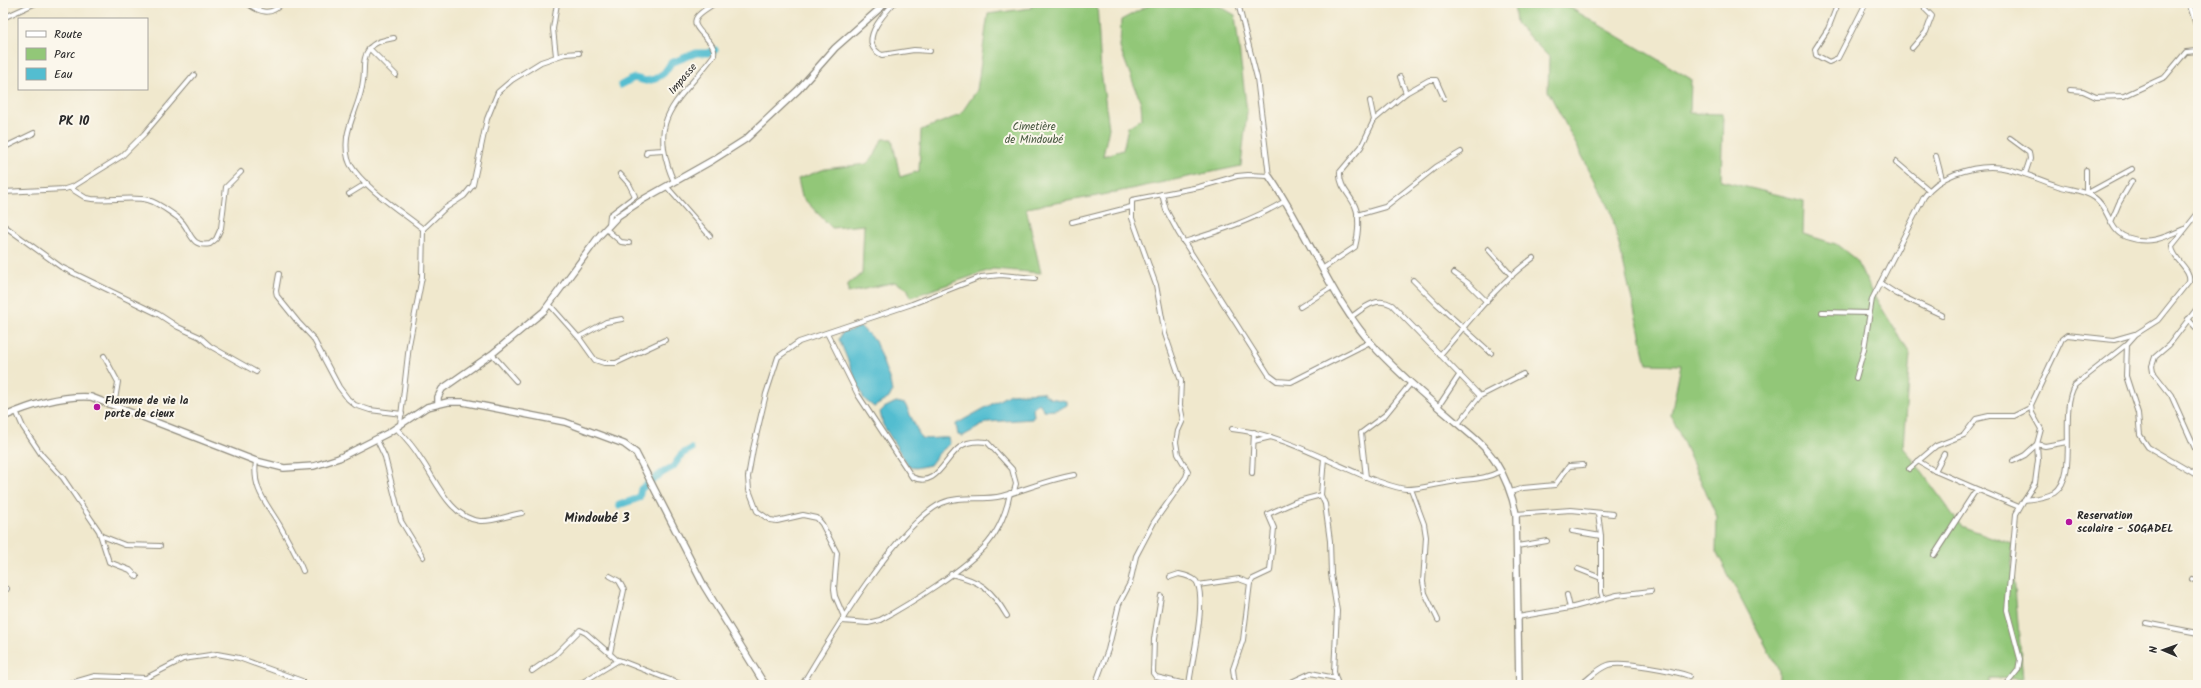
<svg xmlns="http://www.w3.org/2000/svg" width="2201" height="688" viewBox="0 0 2201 688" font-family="Kalam,sans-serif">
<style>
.green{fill:#92c778;stroke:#5e7952}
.water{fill:#53bdd0;stroke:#3f747e}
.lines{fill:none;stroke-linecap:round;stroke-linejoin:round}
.river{stroke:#53bdd0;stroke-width:7}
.street-casing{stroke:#8e8a7c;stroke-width:6}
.secondary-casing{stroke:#8e8a7c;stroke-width:8}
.street{stroke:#fff;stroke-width:4}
.secondary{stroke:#fff;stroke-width:5.5}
.poi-dot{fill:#b5179e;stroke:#fbf7ec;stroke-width:1.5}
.labels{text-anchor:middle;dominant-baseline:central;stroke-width:4;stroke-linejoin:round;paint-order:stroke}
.street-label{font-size:11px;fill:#2b2b2b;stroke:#fbf7ec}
.park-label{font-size:11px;fill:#4a5a42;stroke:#fbf7ec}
.poi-label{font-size:11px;font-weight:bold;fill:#2b2b2b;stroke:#fbf7ec;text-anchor:start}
.quarter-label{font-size:13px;font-weight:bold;fill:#2b2b2b;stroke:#fbf7ec}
</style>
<rect width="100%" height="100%" fill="#fbf7ec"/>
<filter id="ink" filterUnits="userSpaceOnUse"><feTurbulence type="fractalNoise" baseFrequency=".025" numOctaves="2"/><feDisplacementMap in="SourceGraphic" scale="8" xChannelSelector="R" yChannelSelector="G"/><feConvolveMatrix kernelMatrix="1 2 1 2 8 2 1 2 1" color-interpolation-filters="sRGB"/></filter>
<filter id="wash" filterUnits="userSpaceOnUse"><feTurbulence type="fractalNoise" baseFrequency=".012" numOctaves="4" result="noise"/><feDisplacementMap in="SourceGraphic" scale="16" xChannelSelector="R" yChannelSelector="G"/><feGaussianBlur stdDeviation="0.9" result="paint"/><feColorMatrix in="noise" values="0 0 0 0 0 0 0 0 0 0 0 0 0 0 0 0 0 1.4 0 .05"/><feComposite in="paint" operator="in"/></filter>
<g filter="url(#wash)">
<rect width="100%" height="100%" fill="#f0e8cd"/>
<g class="green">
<path d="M1032 3H1097L1101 72 1109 128 1103 156 1123 150 1128 127 1142 118 1141 103 1120 48 1121 20 1153 3H1214L1235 15 1247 112 1241 166 1092 197 1026 208 1041 273 993 269 911 297 907 288 895 282 848 293V284L862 274 864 225 832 228 802 197 798 179 825 169 866 164 875 155 882 139H892L900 177 919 171 921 130 960 115 977 90 988 14 1031 8Z"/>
<path d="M1514 3H1562L1691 79 1690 113 1723 114 1721 181 1804 201 1803 234 1836 244 1855 259 1878 302 1910 354 1903 446 1961 526 2011 544 2023 679 1990 678 1989 685H1779V671L1716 551 1717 517 1671 415 1681 365 1647 364 1611 211 1548 91 1549 57 1516 23Z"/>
</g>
<g class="water">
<path d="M861 327 875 341 890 381 892 392 889 398 874 407 864 399 839 339 842 333Z"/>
<path d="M1042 392 1050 398 1067 401V405C1059 410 1053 411 1044 410L1039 403 1033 407 1034 416 1032 419 988 422 963 436 958 435 956 424 1010 394Z"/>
<path d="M896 402 905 404 921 438C930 440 938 437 948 438L950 444 939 453 930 465 915 468 908 465 883 425 880 412 884 408Z"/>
</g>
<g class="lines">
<g class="river">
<path d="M621 85 634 78 646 81 655 79 664 73 671 63 696 53H708L715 50"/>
<path d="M619 505 639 498 641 489 662 473 673 467 682 454 691 449"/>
</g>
</g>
</g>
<g filter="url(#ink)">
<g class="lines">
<defs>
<g id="street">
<path d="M247 3C259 12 271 17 282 3"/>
<path d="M894 3C883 15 857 43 882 55L914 50 930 51"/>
<path d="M1838 3 1828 29 1815 49 1816 55 1829 62 1838 58 1866 3"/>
<path d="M2189 3 2198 31"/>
<path d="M3 18 36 3"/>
<path d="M394 38C385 40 375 41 369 49 362 58 365 70 363 81 361 101 350 118 347 137 346 146 346 156 350 164 363 187 403 213 423 229"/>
<path d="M369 48 396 75"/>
<path d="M1912 48 1926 32 1932 16 1925 9 1924 3"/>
<path d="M556 56 553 29 557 3"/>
<path d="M1400 77 1406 93"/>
<path d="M2070 90 2083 91 2096 97 2124 96 2165 77 2186 52 2198 51"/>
<path d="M1370 101 1374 120"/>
<path d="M2010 138 2029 152 2030 159 2025 174"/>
<path d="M3 148 34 133"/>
<path d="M646 154 647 151 664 150"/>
<path d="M1936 156 1942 179"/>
<path d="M1896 162 1929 190"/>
<path d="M2086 170V193"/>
<path d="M674 182C645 116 679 103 714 55 717 40 688 29 697 17 700 12 710 7 715 3"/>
<path d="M667 187 710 236"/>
<path d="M70 188 86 198 92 199C110 201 131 196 148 200 159 203 168 211 177 217 192 228 188 248 210 244L216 239 221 228 226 187 241 172"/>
<path d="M3 192 65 189 74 186 122 156 144 134 194 75"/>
<path d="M2088 193 2132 169"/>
<path d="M349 194 367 183"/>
<path d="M1162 194 1166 210 1179 234 1269 375 1277 381 1291 382 1370 342"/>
<path d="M2198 213 2172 246C2172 259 2192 269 2189 281L2158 320 2136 334 2127 344 2126 376 2138 413 2140 435 2148 447 2198 476"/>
<path d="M1357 215 1385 207 1436 167 1461 152"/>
<path d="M1072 222 1131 207"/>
<path d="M2111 222 2119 203 2132 181"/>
<path d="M3 225 61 267 158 314 178 327 200 337 210 346 256 372"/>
<path d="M609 225 610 215 635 196 629 184 620 174"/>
<path d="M606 229 621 242 629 243"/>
<path d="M1184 242C1220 231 1253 220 1285 201"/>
<path d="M1488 249 1512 276"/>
<path d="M1322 269 1355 247C1358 235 1360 218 1355 206 1349 193 1339 187 1340 172L1361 147 1374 120 1406 93 1429 80H1436L1444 98"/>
<path d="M1454 273 1468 283 1487 302"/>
<path d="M279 274 276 291 277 296 298 322 313 338 339 387 348 399 355 405 370 410 402 414"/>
<path d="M1413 280 1436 303 1491 353"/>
<path d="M1880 283 1897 294 1942 315"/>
<path d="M549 304 580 339 595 360 604 363H616L665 340"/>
<path d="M1300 307 1332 287"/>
<path d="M1822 312 1869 313"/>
<path d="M1351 317C1364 308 1376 296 1392 305L1480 396"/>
<path d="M2188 319 2198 330"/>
<path d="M827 333 858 395 912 477C936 489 944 459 960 447 967 441 978 441 987 442L1012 469 1016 484 1014 491"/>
<path d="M579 337 606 322 622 319"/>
<path d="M492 354 516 381"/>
<path d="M1440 355C1469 322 1497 284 1533 258"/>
<path d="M104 356 118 382 114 406"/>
<path d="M1856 378 1864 349 1872 299 1924 197C1932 185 1942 179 1955 174 1998 158 2017 172 2058 186 2070 190 2084 190 2095 198 2109 208 2109 231 2126 237 2149 245 2164 238 2184 229"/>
<path d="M1438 407 1460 374"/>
<path d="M16 411 23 427 41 454 63 478 99 531 109 562 130 570 137 577"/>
<path d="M1458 424 1480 396 1523 374"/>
<path d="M400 425 409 345 422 277 423 229 444 209 464 196 473 185 487 119 498 92 512 80 541 62 565 54 579 53"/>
<path d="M396 428C406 438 414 447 421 459 436 480 450 518 480 521 493 522 509 515 522 513"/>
<path d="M1232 429C1283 434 1327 462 1374 480 1384 483 1395 488 1406 489 1421 489 1436 484 1451 482 1471 478 1481 481 1501 471"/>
<path d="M377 440 385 457 401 521 423 557"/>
<path d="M1254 441 1271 437"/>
<path d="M2197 453 2171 395 2153 372 2152 366 2155 357 2169 345 2198 307"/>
<path d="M1324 458 1321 495 1325 504 1330 541 1331 574 1337 611 1334 672 1338 685"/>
<path d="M256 461C252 489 266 502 279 524 287 539 297 555 303 571"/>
<path d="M1918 461 1935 471 1979 490"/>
<path d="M2013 461 2025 455 2037 444 2045 446 2067 442"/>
<path d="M1909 469 1936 446 1964 435 1976 419 1989 416H2014L2030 408"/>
<path d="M1935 471 1944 454"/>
<path d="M1252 473 1254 432"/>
<path d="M1366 477 1361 433 1385 415 1411 383"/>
<path d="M1411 489 1424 524 1426 537 1423 582 1425 593 1438 620"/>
<path d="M1511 492 1523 488 1555 485 1569 466 1583 465"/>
<path d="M2024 500 2035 483 2038 460 2037 444 2041 429 2032 413 2031 405 2062 339 2067 335 2114 340 2135 334"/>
<path d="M1516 514 1571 510 1613 514"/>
<path d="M1572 531 1601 536"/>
<path d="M102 536 125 545 160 546"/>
<path d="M1517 546 1547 541"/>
<path d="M1934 555 1974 493 1979 490 2019 507"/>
<path d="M1578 569 1601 578"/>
<path d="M951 574C981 581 991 589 1007 616"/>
<path d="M610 576 619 581 624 590 610 653"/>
<path d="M1170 577 1179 574C1184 575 1192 577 1196 581 1208 597 1191 664 1189 685"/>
<path d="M2192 579 2198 582"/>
<path d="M1198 585 1239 579 1250 583"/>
<path d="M3 588 7 589"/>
<path d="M1567 595 1570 608"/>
<path d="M1161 596 1154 639 1153 673 1156 677 1190 685"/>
<path d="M1603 599 1617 595 1651 591"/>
<path d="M844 617 835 596 834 589 837 553 822 524 817 518 803 515 777 521 770 520 757 511 749 490 748 477 753 449 766 394 778 357 799 342 912 304 981 277 1001 275 1035 278"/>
<path d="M1518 617 1570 608 1603 599 1601 592V536L1598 513"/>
<path d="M842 621 868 623 880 620C910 604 967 568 988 543 999 530 1007 510 1010 493"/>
<path d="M2146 623 2198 633"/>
<path d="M532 671 556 654 580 630 586 633 617 660"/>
<path d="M64 685 95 676 146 678 183 659 217 654 239 658 302 681"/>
<path d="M578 685 619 660 683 685"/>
<path d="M802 685C829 640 896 525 942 503 960 495 983 501 1002 496 1027 489 1047 480 1074 475"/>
<path d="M1095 685 1108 650 1119 604 1130 583 1136 556 1154 522 1186 477 1188 471 1178 454 1176 442 1178 431 1183 420 1180 405 1181 381 1165 334 1156 285 1132 218V200L1199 187 1237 176 1248 175 1269 176 1257 78 1238 3"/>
<path d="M1235 685 1233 669 1243 640 1250 583 1253 579 1270 571 1274 528 1268 514 1295 502 1321 495"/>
<path d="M1285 685 1311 673 1335 678"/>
<path d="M1580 685C1589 679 1597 669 1608 665 1621 660 1675 671 1689 676"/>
<path d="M2006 685 2018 670 2020 659 2007 610 2016 514 2024 500C2033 499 2045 498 2054 493 2080 476 2058 411 2075 385L2127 344"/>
</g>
<g id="secondary">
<path d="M1269 176C1309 233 1330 300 1378 351 1401 375 1426 397 1452 419 1467 432 1484 444 1495 461 1506 478 1512 494 1516 514L1519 685"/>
<path d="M438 403V397L442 389 492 354 544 311 600 235 618 216 644 199 713 160 746 139 798 90 835 48 886 3"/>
<path d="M3 417C31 405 61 395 91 397L256 461 284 468 314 466 339 458 388 433 427 407 448 402H463L565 422 624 444 636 453 704 586 765 685"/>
</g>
</defs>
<use href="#street" class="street-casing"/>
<use href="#secondary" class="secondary-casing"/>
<use href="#street" class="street"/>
<use href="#secondary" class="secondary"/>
</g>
</g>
<g class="poi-dot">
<circle cx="97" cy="407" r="4"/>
<circle cx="2069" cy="522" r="4"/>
</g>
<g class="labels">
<g class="street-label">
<text transform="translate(683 79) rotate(-49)">Impasse</text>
</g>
<g class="park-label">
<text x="1034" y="127">Cimetière<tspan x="1034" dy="13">de Mindoubé</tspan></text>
</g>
<g class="poi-label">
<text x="105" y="401">Flamme de vie la<tspan x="105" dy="13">porte de cieux</tspan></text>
<text x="2077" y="516">Reservation<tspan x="2077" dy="13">scolaire - SOGADEL</tspan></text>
</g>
<g class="quarter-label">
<text x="74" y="121">PK 10</text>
<text x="597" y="518">Mindoubé 3</text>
</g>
</g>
<rect width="2201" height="688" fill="none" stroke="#fbf7ec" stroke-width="16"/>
<rect x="18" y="18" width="130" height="72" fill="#fbf7ec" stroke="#a8a59f"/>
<rect x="26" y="31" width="20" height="6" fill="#ffffff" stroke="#a8a59f"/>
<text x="54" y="38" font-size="12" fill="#2b2b2b">Route</text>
<rect x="26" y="48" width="20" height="12" fill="#92c778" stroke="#a8a59f"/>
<text x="54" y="58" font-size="12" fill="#2b2b2b">Parc</text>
<rect x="26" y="68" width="20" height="12" fill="#53bdd0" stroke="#a8a59f"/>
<text x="54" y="78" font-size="12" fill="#2b2b2b">Eau</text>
<g transform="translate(2163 650) rotate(272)" stroke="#fbf7ec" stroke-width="3" paint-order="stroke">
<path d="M0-3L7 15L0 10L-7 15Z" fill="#2b2b2b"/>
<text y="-6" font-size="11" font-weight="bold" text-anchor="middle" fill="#2b2b2b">N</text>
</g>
</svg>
